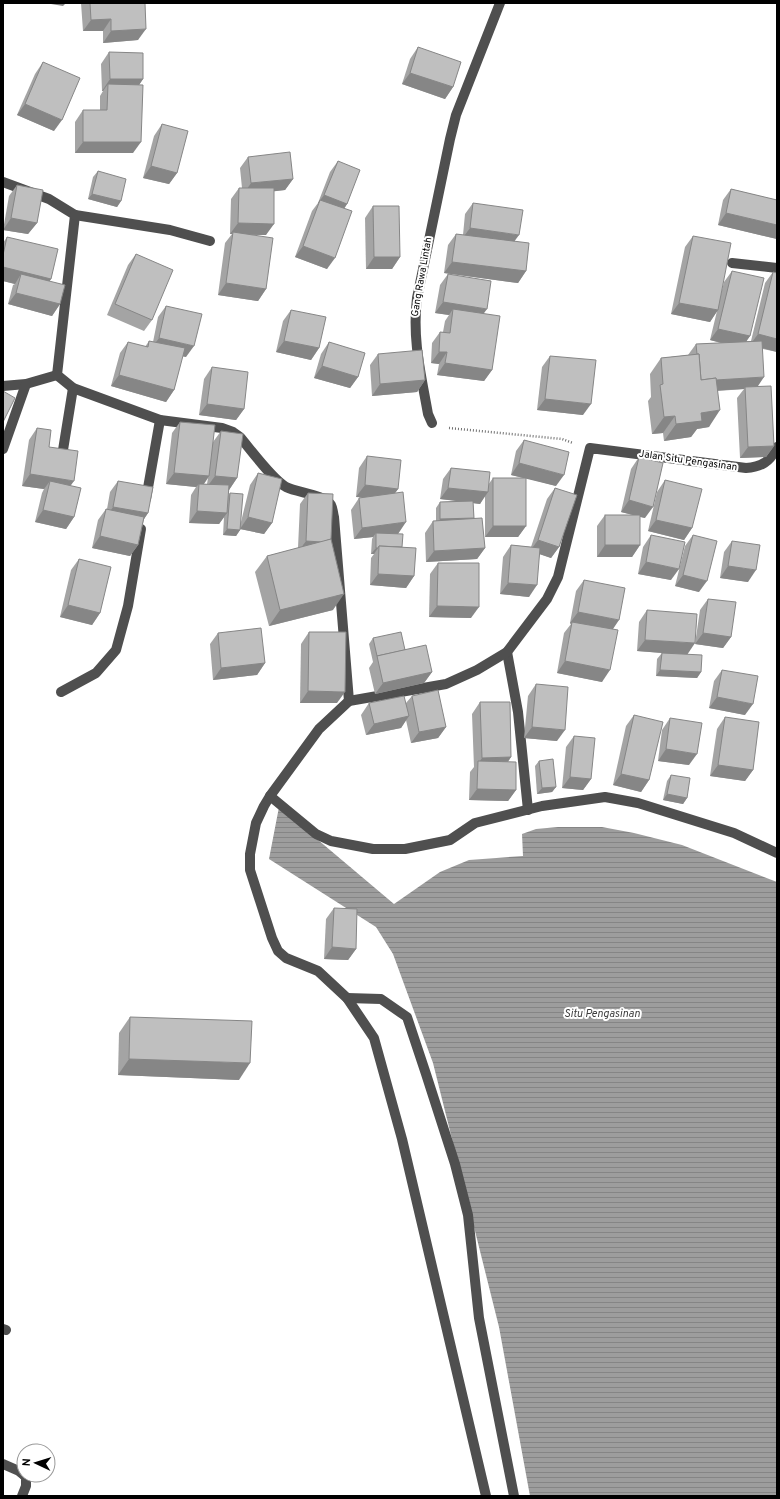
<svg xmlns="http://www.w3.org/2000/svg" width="780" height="1499" viewBox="0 0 780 1499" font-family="Overpass,sans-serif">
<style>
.water{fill:url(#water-rules)}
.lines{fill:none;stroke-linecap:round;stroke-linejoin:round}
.path{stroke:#717171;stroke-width:2.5;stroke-dasharray:1 2;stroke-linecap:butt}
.minor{stroke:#4f4f4f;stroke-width:10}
.wall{fill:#a4a4a4;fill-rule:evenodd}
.shaded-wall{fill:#868686}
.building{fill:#bfbfbf;stroke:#868686}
.labels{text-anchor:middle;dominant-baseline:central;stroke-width:4;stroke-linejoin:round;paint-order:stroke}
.street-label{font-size:10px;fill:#000;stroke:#fff}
.water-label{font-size:11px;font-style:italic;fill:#3e3e3e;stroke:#fff}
</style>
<defs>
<pattern id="water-rules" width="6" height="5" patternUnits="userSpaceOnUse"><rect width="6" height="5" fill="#9d9d9d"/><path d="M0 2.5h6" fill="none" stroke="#858585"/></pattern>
</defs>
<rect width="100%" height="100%" fill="#fff"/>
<path class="water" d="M279 807 394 904 440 872 469 860 523 856 522 834 536 829 558 827H602L634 833 682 845 777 882V1496H530L499 1327 433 1063 393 954 376 927 269 859Z"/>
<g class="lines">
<path class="path" d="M449 428 562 439 573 443"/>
<g class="minor">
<path d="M3 182 49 199 75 215 57 375 73 388 160 420 222 428 233 432 240 437C251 450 272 479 286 487 298 493 324 494 331 505 333 509 333 514 334 517L349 701"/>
<path d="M75 215 170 230 210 241"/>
<path d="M732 263 777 268"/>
<path d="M3 386 26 384 57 375"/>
<path d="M432 423 428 414C421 374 412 339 417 298L450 139 456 115 500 3"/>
<path d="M3 449 26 384"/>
<path d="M63 450 73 388"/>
<path d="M146 499 160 420"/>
<path d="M507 652 518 712 528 810"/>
<path d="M61 692 96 673 116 650 128 606 141 529"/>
<path d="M270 796 316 834 331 841 373 849H405L450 840 475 823 542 806 605 797 638 803 734 833 777 853"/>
<path d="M347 998 381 999 407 1017 426 1074 455 1164 468 1215 479 1318 514 1496"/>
<path d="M3 1329 6 1330"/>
<path d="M3 1464 19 1471 24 1475"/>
<path d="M22 1496 26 1486V1476L24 1475"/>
<path d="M486 1496 402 1139 374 1038 347 998 318 971 286 958 278 951 272 938 250 870V854L256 823 264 806 270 796 319 729 349 701 446 684 477 670 507 652 547 599 558 577 590 448 746 468C761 467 770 462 777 447"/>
</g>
</g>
<g class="wall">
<path d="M81 3H145L138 40 103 43V31H83Z"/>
<path d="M418 47 453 87 445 99 402 84 410 59Z"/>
<path d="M109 52 143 79 139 85 133 153H75V122L83 110H100V96L103 91H102L101 64Z"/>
<path d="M43 62 54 131 17 115 35 74Z"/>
<path d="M162 124 177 173 169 184 143 178 154 136Z"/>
<path d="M248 157 293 179 285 190 274 191 266 235H253L266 289 258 301 218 295 225 243 232 234H230L231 199 239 188H242L240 168Z"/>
<path d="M338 161 347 204 344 209 327 269 295 257 312 211 318 203 330 172Z"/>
<path d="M98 171 121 201 117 207 88 199 93 177Z"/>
<path d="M17 185 37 223 28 234 3 230 9 196Z"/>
<path d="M731 189 777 200V239L718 225 723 200Z"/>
<path d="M473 203 515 241 526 271 518 283 444 273 448 245 456 234 463 235 465 214Z"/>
<path d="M373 206 400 257 392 269H366L365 218Z"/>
<path d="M693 236 720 298 724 282 732 271 750 336 746 341H751L765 283 773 272 777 273V352L763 349 757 386 774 446 766 457 740 458 737 398 744 389 718 391 709 427 697 429 691 437 664 441 663 433 652 434 648 401 651 397 650 374 661 358 688 355 696 344 721 343 710 340 717 311 710 322 671 314 685 247Z"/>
<path d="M7 237 51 279 49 281 60 304 52 316 8 304 13 285 15 284 3 281V243Z"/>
<path d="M136 254 152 320 144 331 107 315 128 265Z"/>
<path d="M448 274 484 314 492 370 484 381 437 375 439 364 431 363 432 343 440 332H443L445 321 449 315 435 313 440 285Z"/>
<path d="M166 306 186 357 182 356 174 390 166 402 111 386 120 353 128 342 145 347 149 341 153 342 158 317Z"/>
<path d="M291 310 319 348 311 360 276 352 283 321Z"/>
<path d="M329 342 358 377 350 388 314 378 321 354Z"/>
<path d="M378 354 425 380 417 392 372 396 370 365Z"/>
<path d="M550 356 583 415 537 410 542 367Z"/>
<path d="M212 367 244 409 236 420 199 415 204 379Z"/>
<path d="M180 422 213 442 221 431 237 478 229 490 228 496 230 493 240 526 250 485 258 473 272 523 264 534 240 529V530L236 536 223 535 224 517 219 524 189 523 191 495 196 487 166 484 172 433ZM208 478 207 484H204Z"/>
<path d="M37 428 49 447 70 486 74 517 66 529 35 522 42 493 44 489 22 486 29 440Z"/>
<path d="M524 440 556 486 526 478V526L518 537H485V495L480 504 473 503 474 518 485 548 477 559 426 562 425 533 433 521H436V508L440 502 459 501 440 499 443 479 451 468 488 485 493 478H524L511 475 516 451Z"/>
<path d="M367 456 398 489 395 493 398 534 402 547 414 576 406 588 370 585 371 558 374 554H371L372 539 373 537 354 539 351 510 359 498 364 497H356L359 468Z"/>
<path d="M639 457 645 518 640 517V545L632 557H597V526L605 515H633L621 512 631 469Z"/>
<path d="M665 480 692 528 684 540 648 531 657 492Z"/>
<path d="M118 481 148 513 144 519 138 545 130 556 92 548 98 520 106 509H107L110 492Z"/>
<path d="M555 488 559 547 551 558 540 554 529 597 500 594 503 557 511 545 531 547 547 499Z"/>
<path d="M308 493 331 539 333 610 269 626 255 572 267 556 298 548 300 504Z"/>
<path d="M651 535 671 580 638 574 643 547Z"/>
<path d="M693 535 699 592 675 586 685 546Z"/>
<path d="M732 541 748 582 720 578 724 552Z"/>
<path d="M79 559 100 613 92 625 60 617 71 570Z"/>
<path d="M438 563 471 618 429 617 430 574Z"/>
<path d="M584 580 613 629 602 682 557 673 564 633 571 624 570 623 576 591Z"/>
<path d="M708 599 731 637 723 648 695 644 700 610Z"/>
<path d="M647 610 687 655 701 672 697 678 656 676 657 659 662 653 677 654 637 651 639 622Z"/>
<path d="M309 632 337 703H300L301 644Z"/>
<path d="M218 633 265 663 257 675 213 680 210 644Z"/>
<path d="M373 638 405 650 432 672 424 683 375 694 369 668 373 662 369 644Z"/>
<path d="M722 670 745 715 709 708 714 681Z"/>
<path d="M536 684 557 741 524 738 528 696Z"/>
<path d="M412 696 446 727 438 738 411 743 406 720 401 728 366 735 361 715 369 703H406Z"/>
<path d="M480 702 511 757 508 762 516 790 508 801 469 800 470 772 474 767 472 714Z"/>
<path d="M634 715 649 780 641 792 613 785 626 726Z"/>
<path d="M725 717 753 770 745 781 710 776 717 729Z"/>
<path d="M670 718 689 765 658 761 662 730Z"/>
<path d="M574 736 591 779 583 790 562 788 566 747Z"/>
<path d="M539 761 556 787 552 792 537 794 535 766Z"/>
<path d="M671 775 687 798 683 804 663 800 667 781Z"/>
<path d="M334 908 356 949 348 960 324 959 326 919Z"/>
<path d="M130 1017 239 1080 118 1075 119 1033Z"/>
</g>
<g class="shaded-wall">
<path d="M45 3H66L63 6Z"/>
<path d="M111 19 103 31H83L91 20Z"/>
<path d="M146 29 138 40 103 43 111 31Z"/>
<path d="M410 73 453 87 445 99 402 84Z"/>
<path d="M110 79H143L135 91 108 84 103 91H102Z"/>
<path d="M25 104 62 120 54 131 17 115Z"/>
<path d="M83 142H141L133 153H75Z"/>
<path d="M151 166 177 173 169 184 143 178Z"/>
<path d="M293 179 285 190 243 195 251 183Z"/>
<path d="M92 194 121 201 117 207 88 199Z"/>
<path d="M324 195 347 204 339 216 318 203Z"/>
<path d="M726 213 777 225V239L718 225Z"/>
<path d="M11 218 37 223 28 234 3 230Z"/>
<path d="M238 223 274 224 266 235 233 234V232L232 234H230Z"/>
<path d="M470 228 519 235 511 246 462 239Z"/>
<path d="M303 246 335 258 327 269 295 257Z"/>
<path d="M374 257H400L392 269H366Z"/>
<path d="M452 262 526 271 518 283 444 273Z"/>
<path d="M3 267 51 279 43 291 21 274 15 284 3 281Z"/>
<path d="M226 283 266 289 258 301 218 295Z"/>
<path d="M16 293 60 304 52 316 8 304Z"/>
<path d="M443 302 487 309 479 320 453 309 449 315 435 313Z"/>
<path d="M679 303 718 310 710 322 671 314Z"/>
<path d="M718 329 750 336 742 348 710 340Z"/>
<path d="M758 334 777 339V352L750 345Z"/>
<path d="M159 338 194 346 186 357 151 349Z"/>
<path d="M284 341 319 348 311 360 276 352Z"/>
<path d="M439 352H447L439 364 431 363Z"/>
<path d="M445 363 492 370 484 381 437 375Z"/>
<path d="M322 366 358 377 350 388 314 378Z"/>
<path d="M119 375 174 390 166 402 111 386Z"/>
<path d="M764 377 756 389 745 387 744 389 690 392 698 381Z"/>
<path d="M425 380 417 392 372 396 380 384Z"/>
<path d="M545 399 591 404 583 415 537 410Z"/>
<path d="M207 404 244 409 236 420 199 415Z"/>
<path d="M720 410 709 427 697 429 691 437 664 441 676 424 701 413Z"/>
<path d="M675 416 663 433 652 434 664 417Z"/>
<path d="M774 446 766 457 740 458 748 447Z"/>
<path d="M519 463 564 475 556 486 511 475Z"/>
<path d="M174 473 209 476 201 488 199 484 196 487 166 484Z"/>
<path d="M30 474 74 481 66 492 50 481 44 489 22 486Z"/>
<path d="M215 476 237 478 229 490 207 487Z"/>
<path d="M365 485 398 489 390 500 356 497Z"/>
<path d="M448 488 488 492 480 504 440 499Z"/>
<path d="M629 500 653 507 645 518 621 512Z"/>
<path d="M113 507 148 513 140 525 105 519Z"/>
<path d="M43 510 74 517 66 529 35 522Z"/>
<path d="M197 511 227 513 219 524 189 523Z"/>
<path d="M248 517 272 523 264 534 240 529Z"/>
<path d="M474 518 436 525 440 519Z"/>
<path d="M656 520 692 528 684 540 648 531Z"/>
<path d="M406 522 398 534 376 533 373 537 354 539 362 528Z"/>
<path d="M493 526H526L518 537H485Z"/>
<path d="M227 529 240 530 236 536 223 535Z"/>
<path d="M100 536 138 545 130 556 92 548Z"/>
<path d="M538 540 559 547 551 558 530 551Z"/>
<path d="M306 541 331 542 298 552Z"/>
<path d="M605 545H640L632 557H597Z"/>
<path d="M376 548H378L374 554H371Z"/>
<path d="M485 548 477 559 426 562 434 551Z"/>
<path d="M646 562 679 569 671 580 638 574Z"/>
<path d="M728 566 756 570 748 582 720 578Z"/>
<path d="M378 574 414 576 406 588 370 585Z"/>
<path d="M683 575 707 581 699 592 675 586Z"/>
<path d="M508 583 537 585 529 597 500 594Z"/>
<path d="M344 594 333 610 269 626 280 610Z"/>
<path d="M68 605 100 613 92 625 60 617Z"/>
<path d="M437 606 479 607 471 618 429 617Z"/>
<path d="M578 612 619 620 611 632 572 622 571 624 570 623Z"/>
<path d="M703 633 731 637 723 648 695 644Z"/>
<path d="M645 640 695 643 687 655 637 651Z"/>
<path d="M565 661 610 670 602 682 557 673Z"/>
<path d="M265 663 257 675 213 680 221 668Z"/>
<path d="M660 670 701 672 697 678 656 676Z"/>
<path d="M432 672 424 683 375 694 383 683Z"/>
<path d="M308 691 345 692 337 703H300Z"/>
<path d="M717 697 753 704 745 715 709 708Z"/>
<path d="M409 716 401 728 366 735 374 724Z"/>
<path d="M446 727 438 738 411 743 419 732Z"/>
<path d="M532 727 565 730 557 741 524 738Z"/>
<path d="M666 749 697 754 689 765 658 761Z"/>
<path d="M511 757 503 768 478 764 482 758Z"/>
<path d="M718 765 753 770 745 781 710 776Z"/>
<path d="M621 774 649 780 641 792 613 785Z"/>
<path d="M570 777 591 779 583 790 562 788Z"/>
<path d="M556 787 552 792 537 794 542 788Z"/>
<path d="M477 789 516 790 508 801 469 800Z"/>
<path d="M667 794 687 798 683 804 663 800Z"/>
<path d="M332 947 356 949 348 960 324 959Z"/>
<path d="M129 1059 250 1063 239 1080 118 1075Z"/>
</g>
<g class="building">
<path d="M90 3H145L146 29 111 31V19L91 20Z"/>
<path d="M418 47 461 62 453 87 410 73Z"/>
<path d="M109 52 143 53V79H110Z"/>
<path d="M43 62 80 78 62 120 25 104Z"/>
<path d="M108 84 143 85 141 142H83V110H107Z"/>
<path d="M162 124 188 131 177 173 151 166Z"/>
<path d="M290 152 293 179 251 183 248 157Z"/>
<path d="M338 161 360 170 347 204 324 195Z"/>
<path d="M98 171 126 179 121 201 92 194Z"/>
<path d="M17 185 43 190 37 223 11 218Z"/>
<path d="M239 188H274V224L238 223Z"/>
<path d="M731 189 777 200V225L726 213Z"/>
<path d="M320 200 352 211 335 258 303 246Z"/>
<path d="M473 203 523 210 519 235 470 228Z"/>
<path d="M373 206H399L400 257H374Z"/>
<path d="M233 232 273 238 266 289 226 283Z"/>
<path d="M456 234 529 243 526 271 452 262Z"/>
<path d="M693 236 731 243 718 310 679 303Z"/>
<path d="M7 237 58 249 51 279 3 267V255Z"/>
<path d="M136 254 173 270 152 320 115 304Z"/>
<path d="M732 271 764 278 750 336 718 329Z"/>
<path d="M773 272 777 273V339L758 334Z"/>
<path d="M21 274 65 285 60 304 16 293Z"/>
<path d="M448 274 491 281 487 309 443 302Z"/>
<path d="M166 306 202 314 194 346 159 338Z"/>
<path d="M453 309 500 316 492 370 445 363 447 352H439L440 332 450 333Z"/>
<path d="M291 310 326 317 319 348 284 341Z"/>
<path d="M149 341 185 348 174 390 119 375 128 342 148 347Z"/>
<path d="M762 341 764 377 716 380V378L701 380 699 354H697L696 344Z"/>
<path d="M329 342 365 353 358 377 322 366Z"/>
<path d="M422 350 425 380 380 384 378 354Z"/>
<path d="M699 354 701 380 716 378 720 410 701 413 702 421 676 424 675 416 664 417 660 385 663 384 661 358Z"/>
<path d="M550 356 596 360 591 404 545 399Z"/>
<path d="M212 367 248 372 244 409 207 404Z"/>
<path d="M771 386 774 446 748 447 745 387Z"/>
<path d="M3 391 15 398 3 422Z"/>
<path d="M180 422 215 425 209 476 174 473Z"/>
<path d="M37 428 51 430 49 447 78 451 74 481 30 474Z"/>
<path d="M221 431 243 434 237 478 215 476Z"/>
<path d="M524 440 569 452 564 475 519 463Z"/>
<path d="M367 456 401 460 398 489 365 485Z"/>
<path d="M639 457 663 463 653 507 629 500Z"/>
<path d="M451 468 490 472 488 492 448 488Z"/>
<path d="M258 473 282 479 272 523 248 517Z"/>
<rect x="493" y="478" width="33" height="48"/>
<path d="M665 480 702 489 692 528 656 520Z"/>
<path d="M50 481 81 488 74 517 43 510Z"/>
<path d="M118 481 153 487 148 513 113 507Z"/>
<path d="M199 484 229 485 227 513 197 511Z"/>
<path d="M555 488 577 495 559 547 538 540Z"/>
<path d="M403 492 406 522 362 528 359 498Z"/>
<path d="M230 493 243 494 240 530 227 529Z"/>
<path d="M308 493 333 494 331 539 322 542 306 541Z"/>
<path d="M473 501 474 518 440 519V502Z"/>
<path d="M106 509 144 517 138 545 100 536Z"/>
<rect x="605" y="515" width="35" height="30"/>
<path d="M482 518 485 548 434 551 433 521Z"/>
<path d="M376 533 403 534 402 547 379 546 378 548H376Z"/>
<path d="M651 535 685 542 679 569 646 562Z"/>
<path d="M693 535 717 541 707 581 683 575Z"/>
<path d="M331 539 344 594 280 610 267 556Z"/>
<path d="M732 541 760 545 756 570 728 566Z"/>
<path d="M511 545 540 548 537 585 508 583Z"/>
<path d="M379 546 416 548 414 576 378 574Z"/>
<path d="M79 559 111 567 100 613 68 605Z"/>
<path d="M438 563H479V607L437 606Z"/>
<path d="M584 580 625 588 619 620 578 612Z"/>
<path d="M708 599 736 602 731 637 703 633Z"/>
<path d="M647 610 697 614 695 643 645 640Z"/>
<path d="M572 622 618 630 610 670 565 661Z"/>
<path d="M261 628 265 663 221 668 218 633Z"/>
<path d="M309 632H346L345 692 308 691Z"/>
<path d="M401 632 405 650 377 656 373 638Z"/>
<path d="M426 645 432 672 383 683 377 656Z"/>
<path d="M662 653 702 655 701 672 660 670Z"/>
<path d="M722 670 758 676 753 704 717 697Z"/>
<path d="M536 684 568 687 565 730 532 727Z"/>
<path d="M438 690 446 727 419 732 412 696Z"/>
<path d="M404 696 409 716 374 724 369 703Z"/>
<path d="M480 702H510L511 757 482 758Z"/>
<path d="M634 715 663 722 649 780 621 774Z"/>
<path d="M725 717 759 722 753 770 718 765Z"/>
<path d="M670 718 702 723 697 754 666 749Z"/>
<path d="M574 736 595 738 591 779 570 777Z"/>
<path d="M553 759 556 787 542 788 539 761Z"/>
<path d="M478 761 516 762V790L477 789Z"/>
<path d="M671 775 690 778 687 798 667 794Z"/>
<path d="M334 908 357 909 356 949 332 947Z"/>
<path d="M130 1017 252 1021 250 1063 129 1059Z"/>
</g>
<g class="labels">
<g class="street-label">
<text transform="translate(422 277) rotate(-80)">Gang Rawa Lintah</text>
<text transform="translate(688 461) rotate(8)">Jalan Situ Pengasinan</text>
</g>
<g class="water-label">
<text x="602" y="1014">Situ Pengasinan</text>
</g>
</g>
<rect width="780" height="1499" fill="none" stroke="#000000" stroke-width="8"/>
<g transform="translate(36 1463) rotate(274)"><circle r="19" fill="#ffffff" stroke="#999999"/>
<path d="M0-3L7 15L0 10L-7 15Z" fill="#000000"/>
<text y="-6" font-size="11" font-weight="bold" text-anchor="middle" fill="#000000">N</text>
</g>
</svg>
